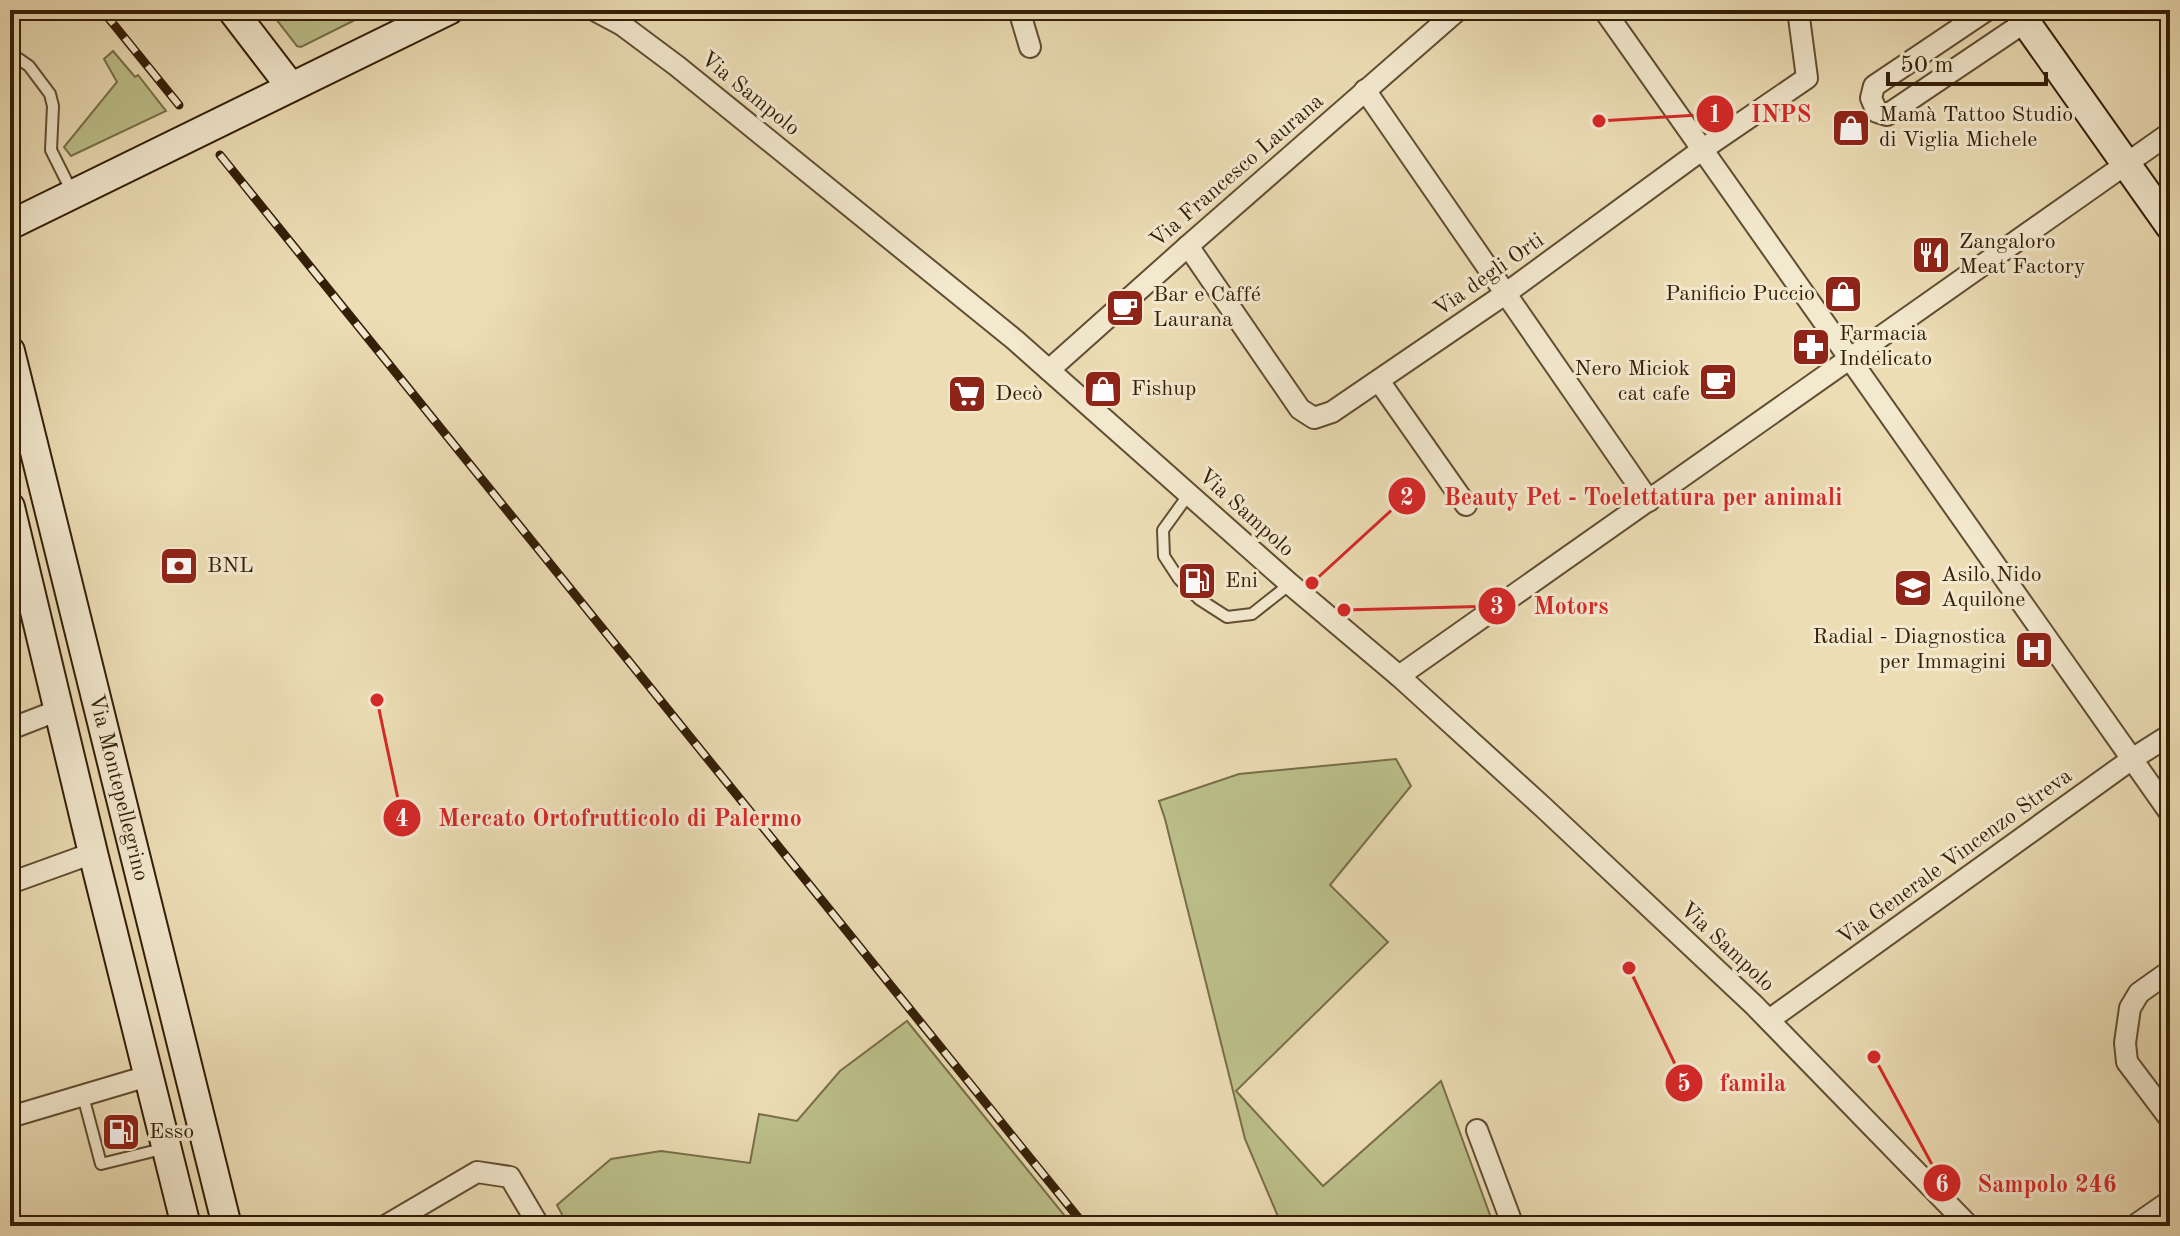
<svg xmlns="http://www.w3.org/2000/svg" width="2180" height="1236" viewBox="0 0 2180 1236" font-family="'Old Standard TT',serif">
<style>
.green{fill:#bcc08b;stroke:#786f48;stroke-width:2}
.lines{fill:none;stroke-linecap:round;stroke-linejoin:round}
.lane-casing{stroke:#614e32;stroke-width:14}
.street-casing{stroke:#614e32;stroke-width:24}
.secondary-casing{stroke:#331e06;stroke-width:32}
.lane{stroke:#f3e9cf;stroke-width:10}
.street{stroke:#f3e9cf;stroke-width:20}
.secondary{stroke:#f3e9cf;stroke-width:28}
.rail-casing{stroke:#331e06;stroke-width:9}
.rail{stroke:#f3e9cf;stroke-width:6;stroke-dasharray:18;stroke-linecap:butt}
.labels{text-anchor:middle;dominant-baseline:central;stroke-width:6;stroke-linejoin:round;paint-order:stroke}
.street-label{font-size:22px;fill:#331e06;stroke:#f3e9cf}
.poi-label{font-size:22px;fill:#331e06;stroke:#f3e9cf;text-anchor:start}
.leader{fill:none;stroke:#d62828;stroke-width:3}
.callout-dot{fill:#d62828;stroke:#f3e9cf;stroke-width:3}
.mark-label{font-size:24px;text-anchor:middle;font-weight:bold;fill:#fff}
.callout-label{font-size:24px;text-anchor:middle;font-weight:bold;fill:#d62828;stroke:#f3e9cf;stroke-width:6;stroke-linejoin:round;paint-order:stroke}
</style>
<rect width="100%" height="100%" fill="#ecddb5"/>
<filter id="stains"><feTurbulence type="fractalNoise" baseFrequency=".0025" numOctaves="4"/><feColorMatrix values="0 0 0 0 .2 0 0 0 0 .09 0 0 0 0 .02 0 0 0 .5 -.17"/></filter>
<radialGradient id="worn" r=".72"><stop offset=".6" stop-color="#630" stop-opacity="0"/><stop offset="1" stop-color="#630" stop-opacity=".3"/></radialGradient>
<g class="green">
<path d="M269 10H375L301 47 297 46Z"/>
<path d="M113 51 135 77 138 75 166 111 71 156 64 147 117 82 104 59Z"/>
<path d="M1396 759 1411 786 1330 885 1388 942 1236 1091 1323 1186 1441 1081 1494 1226H1282L1245 1139 1165 819 1159 801 1239 774Z"/>
<path d="M907 1021 1073 1226H568L557 1205 611 1159 661 1151 750 1163 759 1114 797 1121 840 1071Z"/>
</g>
<g class="lines">
<defs>
<g id="lane">
<path d="M10 60 19 59 29 66 50 94 53 106 51 150 73 194"/>
<path d="M1189 494 1163 530 1164 556 1179 579 1199 599 1227 617 1252 614 1290 584"/>
<path d="M83 1096 101 1164 166 1148"/>
</g>
<g id="street">
<path d="M594 10 622 25 677 66 1015 340 1290 584 1399 676 1544 808 1754 1005 1969 1226"/>
<path d="M1019 10 1030 47"/>
<path d="M1604 10 2170 813"/>
<path d="M1987 10 1874 86 1871 98 1877 112 1887 115 2025 22"/>
<path d="M1365 90 1649 501"/>
<path d="M1188 246 1300 409 1314 418 1332 412 1505 294 1703 149 1807 78 1798 10"/>
<path d="M1049 370 1188 246 1458 10"/>
<path d="M1379 381 1466 505"/>
<path d="M1399 676 2170 133"/>
<path d="M10 729 59 710"/>
<path d="M10 883 93 853"/>
<path d="M2170 971 2139 993 2130 1008 2125 1043 2127 1062 2170 1119"/>
<path d="M1769 1020 2132 759 2170 735"/>
<path d="M10 1117 148 1076"/>
<path d="M1477 1130 1513 1226"/>
<path d="M385 1226 477 1172 510 1177 539 1226"/>
<path d="M2134 1226 2170 1201"/>
</g>
<g id="secondary">
<path d="M232 10 291 87"/>
<path d="M2017 10 2170 226"/>
<path d="M10 225 449 10"/>
<path id="s1" d="M10 351 227 1226"/>
<path d="M10 507 93 853 186 1226"/>
</g>
</defs>
<use href="#lane" class="lane-casing"/>
<use href="#street" class="street-casing"/>
<use href="#secondary" class="secondary-casing"/>
<use href="#lane" class="lane"/>
<use href="#street" class="street"/>
<use href="#secondary" class="secondary"/>
<defs>
<g id="rail">
<path d="M102 10 179 105"/>
<path d="M220 155 1085 1226"/>
</g>
</defs>
<use href="#rail" class="rail-casing"/>
<use href="#rail" class="rail"/>
</g>
<defs>
<symbol id="shop-square" viewBox="-11 -11 22 22"><rect x="-9" y="-9" width="18" height="18" rx="4" fill="#8f2418" stroke="#f3e9cf"/><path d="M-5-2.5h2.3a2.7 3.5 0 0 1 5.4 0H5L5.5 6h-11ZM-1.5-2.5h3a1.5 2.3 0 0 0-3 0Z" fill="#fff"/></symbol>
<symbol id="restaurant-square" viewBox="-11 -11 22 22"><rect x="-9" y="-9" width="18" height="18" rx="4" fill="#8f2418" stroke="#f3e9cf"/><path d="M-5-6h1v4h1v-4h1v4h1v-4h1v5L-1.5 .5V6h-2V.5L-5-1ZM5-6V6H3V1.5H1.5Q1.5-4 5-6Z" fill="#fff"/></symbol>
<symbol id="cafe-square" viewBox="-11 -11 22 22"><rect x="-9" y="-9" width="18" height="18" rx="4" fill="#8f2418" stroke="#f3e9cf"/><path d="M-5.5-4.5H6V0H3Q3 3.5 0 3.5H-2.5Q-5.5 3.5-5.5 0ZM3-3.2v2h1.7v-2ZM-6 4.5H4V6H-6Z" fill="#fff"/></symbol>
<symbol id="pharmacy-square" viewBox="-11 -11 22 22"><rect x="-9" y="-9" width="18" height="18" rx="4" fill="#8f2418" stroke="#f3e9cf"/><path d="M-2-6h4v4h4v4h-4v4h-4v-4h-4v-4h4Z" fill="#fff"/></symbol>
<symbol id="supermarket-square" viewBox="-11 -11 22 22"><rect x="-9" y="-9" width="18" height="18" rx="4" fill="#8f2418" stroke="#f3e9cf"/><path d="M-6-5.5h2.5l.6 2H6L4.5 2H-2.5L-4.4-4H-6ZM-1.5 3.2a1.3 1.3 0 1 0 .1 0ZM3 3.2a1.3 1.3 0 1 0 .1 0Z" fill="#fff"/></symbol>
<symbol id="bank-square" viewBox="-11 -11 22 22"><rect x="-9" y="-9" width="18" height="18" rx="4" fill="#8f2418" stroke="#f3e9cf"/><path d="M-6-4H6V4H-6ZM0-2.3a2.3 2.3 0 1 0 0 4.6a2.3 2.3 0 1 0 0-4.6Z" fill="#fff"/></symbol>
<symbol id="fuel-square" viewBox="-11 -11 22 22"><rect x="-9" y="-9" width="18" height="18" rx="4" fill="#8f2418" stroke="#f3e9cf"/><path d="M-5.5-6h7V0h2V4h1.3V-2.5L3-4.5l.8-.8L6-3V5H2.5V1h-1V6h-7ZM-4.2-4.7v3.2H.2V-4.7Z" fill="#fff"/></symbol>
<symbol id="school-square" viewBox="-11 -11 22 22"><rect x="-9" y="-9" width="18" height="18" rx="4" fill="#8f2418" stroke="#f3e9cf"/><path d="M0-5L7-2L0 1L-7-2ZM-4 1L0 2.5L4 1V4Q0 6-4 4Z" fill="#fff"/></symbol>
<symbol id="hospital-square" viewBox="-11 -11 22 22"><rect x="-9" y="-9" width="18" height="18" rx="4" fill="#8f2418" stroke="#f3e9cf"/><path d="M-5-5h3v3.5h4V-5h3V5h-3V1.5h-4V5h-3Z" fill="#fff"/></symbol>
</defs>
<g fill-rule="evenodd">
<use href="#shop-square" x="1829" y="106" width="44" height="44"/>
<use href="#restaurant-square" x="1909" y="233" width="44" height="44"/>
<use href="#shop-square" x="1821" y="272" width="44" height="44"/>
<use href="#cafe-square" x="1103" y="286" width="44" height="44"/>
<use href="#pharmacy-square" x="1789" y="325" width="44" height="44"/>
<use href="#cafe-square" x="1696" y="360" width="44" height="44"/>
<use href="#shop-square" x="1081" y="367" width="44" height="44"/>
<use href="#supermarket-square" x="945" y="372" width="44" height="44"/>
<use href="#bank-square" x="157" y="544" width="44" height="44"/>
<use href="#fuel-square" x="1175" y="559" width="44" height="44"/>
<use href="#school-square" x="1891" y="566" width="44" height="44"/>
<use href="#hospital-square" x="2012" y="628" width="44" height="44"/>
<use href="#fuel-square" x="99" y="1110" width="44" height="44"/>
</g>
<g class="labels">
<g class="street-label">
<text transform="translate(750 94) rotate(39)">Via Sampolo</text>
<text transform="translate(1237 171) rotate(-41)">Via Francesco Laurana</text>
<text transform="translate(1489 275) rotate(-35)">Via degli Orti</text>
<text transform="translate(1246 513) rotate(42)">Via Sampolo</text>
<text stroke="none"><textPath href="#s1" startOffset="450">Via Montepellegrino</textPath></text>
<text transform="translate(1955 857) rotate(-36)">Via Generale Vincenzo Streva</text>
<text transform="translate(1727 947) rotate(43)">Via Sampolo</text>
</g>
<g class="poi-label">
<text x="1879" y="115">Mamà Tattoo Studio<tspan x="1879" dy="25">di Viglia Michele</tspan></text>
<text x="1959" y="242">Zangaloro<tspan x="1959" dy="25">Meat Factory</tspan></text>
<text x="1815" y="294" text-anchor="end">Panificio Puccio</text>
<text x="1153" y="295">Bar e Caffé<tspan x="1153" dy="25">Laurana</tspan></text>
<text x="1839" y="334">Farmacia<tspan x="1839" dy="25">Indelicato</tspan></text>
<text x="1690" y="369" text-anchor="end">Nero Miciok<tspan x="1690" dy="25">cat cafe</tspan></text>
<text x="1131" y="389">Fishup</text>
<text x="995" y="394">Decò</text>
<text x="207" y="566">BNL</text>
<text x="1941" y="575">Asilo Nido<tspan x="1941" dy="25">Aquilone</tspan></text>
<text x="1225" y="581">Eni</text>
<text x="2006" y="637" text-anchor="end">Radial - Diagnostica<tspan x="2006" dy="25">per Immagini</tspan></text>
<text x="149" y="1132">Esso</text>
</g>
</g>
<path class="leader" d="M1599 121L1715 114M1312 583L1407 496M1344 610L1497 606M377 700L402 818M1629 968L1684 1083M1874 1057L1942 1183"/>
<g class="callout-dot">
<circle cx="1599" cy="121" r="8"/>
<circle cx="1312" cy="583" r="8"/>
<circle cx="1344" cy="610" r="8"/>
<circle cx="377" cy="700" r="8"/>
<circle cx="1629" cy="968" r="8"/>
<circle cx="1874" cy="1057" r="8"/>
<circle cx="1715" cy="114" r="20"/>
<circle cx="1407" cy="496" r="20"/>
<circle cx="1497" cy="606" r="20"/>
<circle cx="402" cy="818" r="20"/>
<circle cx="1684" cy="1083" r="20"/>
<circle cx="1942" cy="1183" r="20"/>
</g>
<g class="mark-label">
<text x="1715" y="122">1</text>
<text x="1407" y="505">2</text>
<text x="1497" y="614">3</text>
<text x="402" y="826">4</text>
<text x="1684" y="1091">5</text>
<text x="1942" y="1192">6</text>
</g>
<g class="callout-label">
<text x="1781" y="122">INPS</text>
<text x="1643" y="505">Beauty Pet - Toelettatura per animali</text>
<text x="1571" y="614">Motors</text>
<text x="620" y="826">Mercato Ortofrutticolo di Palermo</text>
<text x="1753" y="1091">famila</text>
<text x="2047" y="1192">Sampolo 246</text>
</g>
<rect width="2180" height="1236" fill="none" stroke="#ecddb5" stroke-width="40"/>
<rect x="12" y="12" width="2156" height="1212" fill="none" stroke="#331e06" stroke-width="4"/>
<rect x="20" y="20" width="2140" height="1196" fill="none" stroke="#331e06" stroke-width="2"/>
<path d="M1888 72v12h158v-12" fill="none" stroke="#331e06" stroke-width="4"/>
<text x="1900" y="72" font-size="24" fill="#331e06" stroke="#f3e9cf" stroke-width="6" paint-order="stroke">50 m</text>
<rect width="100%" height="100%" filter="url(#stains)"/>
<rect width="100%" height="100%" fill="url(#worn)"/>
</svg>
